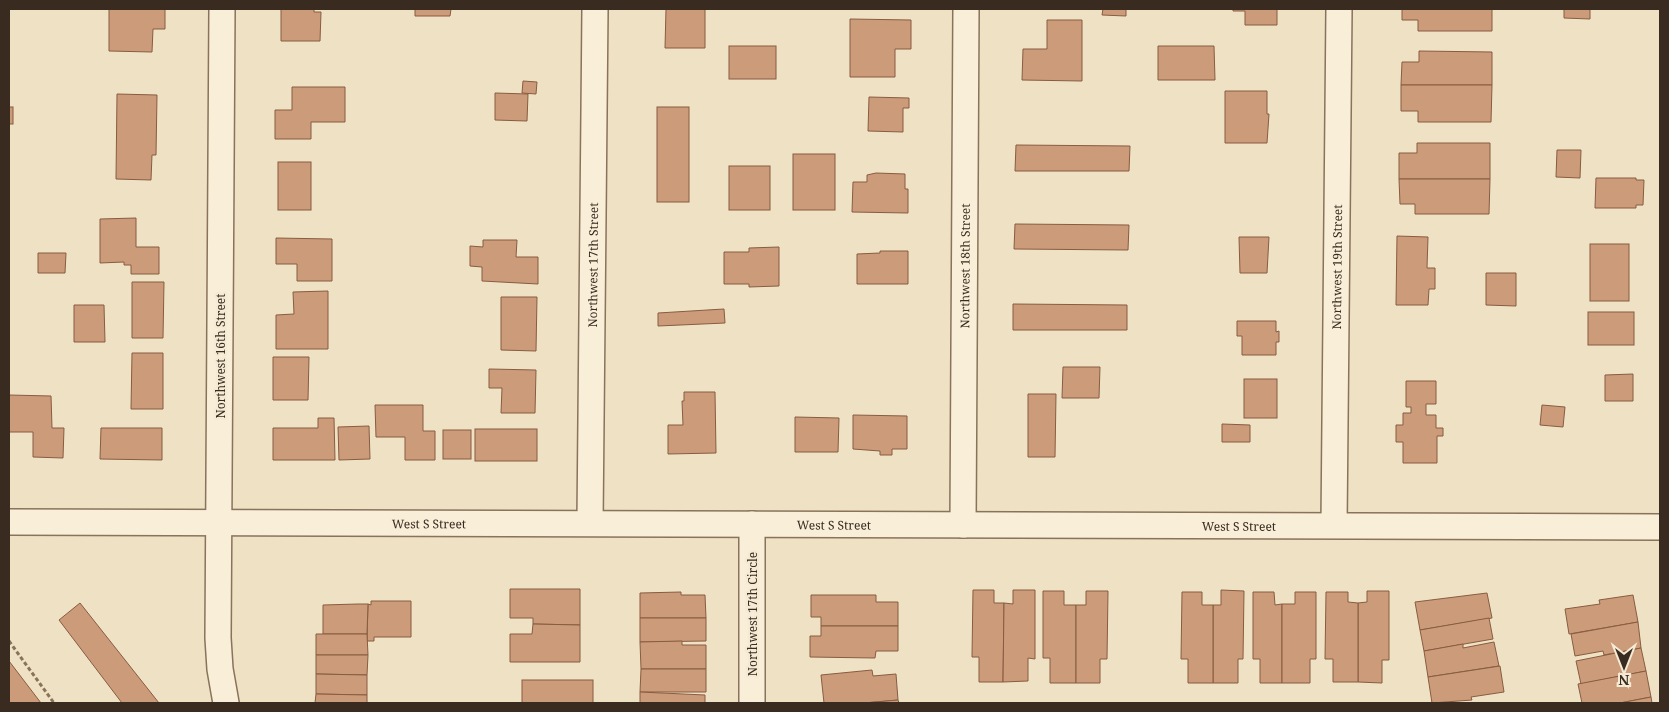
<svg xmlns="http://www.w3.org/2000/svg" width="1669" height="712" viewBox="0 0 1669 712" font-family="'Noto Serif',serif">
<style>
.building{fill:#cc9b7a;stroke:#885c41}
.lines{fill:none;stroke-linecap:round;stroke-linejoin:round}
.minor-casing{stroke:#89735b;stroke-width:28}
.path{stroke:#89735b;stroke-width:3;stroke-dasharray:4 2.5;stroke-linecap:butt}
.minor{stroke:#f9eed8;stroke-width:25}
.labels{text-anchor:middle;dominant-baseline:central;stroke-width:4.5;stroke-linejoin:round;paint-order:stroke}
.street-label{font-size:12px;fill:#392b1f;stroke:#f5ebd4}
</style>
<rect width="100%" height="100%" fill="#eee1c4"/>
<g class="building">
<path d="M109 9H165V29H153L152 52 109 51Z"/>
<path d="M281 9H314V12H321L320 41H281Z"/>
<path d="M415 9H451L450 16H415Z"/>
<path d="M666 9H705V48H665Z"/>
<path d="M1103 9H1126V16L1102 15Z"/>
<path d="M1233 9H1277V25H1245V11H1233Z"/>
<path d="M1402 9H1492V31H1418V20H1402Z"/>
<path d="M1564 9H1590V19L1564 18Z"/>
<path d="M850 19 911 20V49H895V77H850Z"/>
<path d="M1047 20H1082V81L1022 80 1023 49H1047Z"/>
<rect x="729" y="46" width="47" height="33"/>
<path d="M1158 46H1214L1215 80H1158Z"/>
<path d="M1419 51 1492 52V85H1401L1402 62H1419Z"/>
<path d="M523 81 537 82 536 94 522 93Z"/>
<path d="M1401 85H1492L1491 122H1418V111H1401Z"/>
<path d="M292 87H345V122H311V139H275V110H292Z"/>
<path d="M1225 91H1267V114H1269L1267 143H1225Z"/>
<path d="M495 93 528 94 527 121 495 120Z"/>
<path d="M117 94 157 95 156 155H152L151 180 116 179Z"/>
<path d="M869 97 909 98V108H903V132L868 131Z"/>
<rect x="9" y="107" width="4" height="17"/>
<rect x="657" y="107" width="32" height="95"/>
<path d="M1417 143H1490V179H1399V153H1417Z"/>
<path d="M1016 145 1130 146 1129 171H1015Z"/>
<path d="M1557 150H1581L1580 178 1556 177Z"/>
<rect x="793" y="154" width="42" height="56"/>
<rect x="278" y="162" width="33" height="48"/>
<rect x="729" y="166" width="41" height="44"/>
<path d="M876 173 905 174V189H908V213L852 212 853 182H867V175Z"/>
<path d="M1596 178H1636V180H1644L1643 205H1636V208H1595Z"/>
<path d="M1399 179H1490L1489 214H1415V204H1400Z"/>
<path d="M136 218V247H159V274H131V265H124V262L100 263V219Z"/>
<path d="M1015 224 1129 225 1128 250 1014 249Z"/>
<path d="M1397 236 1428 237 1427 268H1435V289H1429L1428 305H1396Z"/>
<path d="M1239 237H1269L1267 273H1240Z"/>
<path d="M276 238 332 239V281H297V264H276Z"/>
<path d="M483 240H517L516 257H538V284L482 281V267L470 266V246L483 247Z"/>
<rect x="1590" y="244" width="39" height="57"/>
<path d="M779 247V286L749 287V284H724V252H749V248Z"/>
<path d="M880 251H908V284H857V254L880 253Z"/>
<path d="M38 253H66L65 273H38Z"/>
<path d="M1486 273H1516V306L1486 305Z"/>
<path d="M132 282H164L163 338H132Z"/>
<path d="M328 291V349H276V315L294 314 293 292Z"/>
<path d="M501 297H537L536 351 501 350Z"/>
<path d="M1013 304 1127 305V330H1013Z"/>
<path d="M74 305H104L105 342H74Z"/>
<path d="M724 309 725 323 658 326V313Z"/>
<rect x="1588" y="312" width="46" height="33"/>
<path d="M1237 321H1276V332L1279 331V342H1276V355H1242V336H1237Z"/>
<path d="M132 353H163V409H131Z"/>
<path d="M273 357H309L308 400H273Z"/>
<path d="M1063 367H1100L1099 398H1062Z"/>
<path d="M489 369 536 370 535 413H501L502 388H489Z"/>
<path d="M1633 374V401H1605V375Z"/>
<rect x="1244" y="379" width="33" height="39"/>
<path d="M1406 381H1436V404H1426V415H1436V428H1443V436H1437V463H1403V442H1396V425H1403V413H1411V407H1406Z"/>
<path d="M684 392H715L716 453 668 454V425H683L682 401H684Z"/>
<path d="M1028 394H1056L1055 457H1028Z"/>
<path d="M9 395 51 396 52 428H64L63 458 33 457V432H9Z"/>
<path d="M375 405H423V431H435V460H405V437H376Z"/>
<path d="M1542 405 1565 407 1563 427 1540 425Z"/>
<path d="M853 415 907 416V449H892V455H880V451L853 449Z"/>
<path d="M795 417 839 418 838 452H795Z"/>
<path d="M318 418H334L335 460H273V428H318Z"/>
<path d="M1222 424 1250 425V442H1222Z"/>
<path d="M369 426 370 459 339 460 338 427Z"/>
<path d="M101 428H162V460L100 459Z"/>
<rect x="475" y="429" width="62" height="32"/>
<rect x="443" y="430" width="28" height="29"/>
<path d="M510 589H580V625L533 624V618H510Z"/>
<path d="M973 590H994V603H1004L1003 682H979V657H972Z"/>
<path d="M1013 590H1035V659L1028 658V681L1003 682 1004 603 1013 604Z"/>
<path d="M1221 590 1244 591 1243 659H1238V683H1213V605H1221Z"/>
<path d="M1043 591H1064V605H1076V683H1050V658H1043Z"/>
<path d="M1086 591H1108L1107 659H1100V683H1076V605H1086Z"/>
<path d="M1367 591H1389V660H1382V683L1358 682V603L1367 602Z"/>
<path d="M681 592V595H705L706 618H640V593Z"/>
<path d="M1182 592H1202V605H1213V683H1188V659H1181Z"/>
<path d="M1253 592H1274L1275 605 1282 604V683H1260V659H1253Z"/>
<path d="M1295 592H1316V659H1310V683H1282V604H1295Z"/>
<path d="M1326 592H1348V602L1358 603V682H1333V659H1325Z"/>
<path d="M1487 593 1492 618 1420 630 1415 602Z"/>
<path d="M811 595H876V602H898V626H821V617H811Z"/>
<path d="M1633 595 1638 622 1569 634 1565 609 1600 604 1599 600Z"/>
<path d="M371 601H411V637H374V641H367L368 604 371 605Z"/>
<path d="M80 603 159 703H122L59 620Z"/>
<path d="M358 604H368L367 634H323V605Z"/>
<path d="M640 618H706V641L640 642Z"/>
<path d="M1489 618 1493 639 1424 651 1420 630Z"/>
<path d="M1638 622 1641 648 1604 655 1603 651 1575 656 1571 634Z"/>
<path d="M533 624 580 625V662H510V634H532Z"/>
<path d="M821 626H898V651H876L875 658 810 657V636H821Z"/>
<path d="M316 634H367L368 655H316Z"/>
<path d="M682 641V645H706V669H641L640 642Z"/>
<path d="M1494 642 1499 666 1428 677 1424 651 1463 644V648Z"/>
<path d="M1641 648 1646 671 1581 684 1576 661Z"/>
<path d="M316 655H368L367 675 316 674Z"/>
<path d="M9 661 41 703H9Z"/>
<path d="M1500 666 1504 692 1471 697 1472 700 1432 703 1428 677Z"/>
<path d="M641 669H706V692H640Z"/>
<path d="M872 670 873 676 896 674 898 700 864 703H824L821 675Z"/>
<path d="M1646 671 1651 697 1620 703H1582L1578 684Z"/>
<path d="M316 674 367 675V695L316 694Z"/>
<rect x="522" y="680" width="71" height="23"/>
<path d="M640 692 705 695V703H640Z"/>
<path d="M316 694 367 695V703H315Z"/>
<path d="M1651 697 1652 703H1620Z"/>
<path d="M898 700 899 703H864Z"/>
</g>
<g class="lines">
<defs>
<g id="minor">
<path d="M222 9 218 638 220 669 226 703"/>
<path id="s1" d="M9 522 1660 527"/>
<path id="s2" d="M590 523 595 9"/>
<path id="s3" d="M963 525 966 9"/>
<path id="s4" d="M1334 525 1339 9"/>
<path d="M752 703V524"/>
</g>
</defs>
<use href="#minor" class="minor-casing"/>
<path class="path" d="M9 641 54 703"/>
<use href="#minor" class="minor"/>
</g>
<g class="labels">
<g class="street-label">
<text stroke="none"><textPath href="#s2" startOffset="258">Northwest 17th Street</textPath></text>
<text stroke="none"><textPath href="#s3" startOffset="259">Northwest 18th Street</textPath></text>
<text stroke="none"><textPath href="#s4" startOffset="258">Northwest 19th Street</textPath></text>
<text transform="translate(220 356) rotate(-90)">Northwest 16th Street</text>
<text stroke="none"><textPath href="#s1" startOffset="420">West S Street</textPath></text>
<text stroke="none"><textPath href="#s1" startOffset="825">West S Street</textPath></text>
<text stroke="none"><textPath href="#s1" startOffset="1230">West S Street</textPath></text>
<text transform="translate(752 614) rotate(-90)">Northwest 17th Circle</text>
</g>
</g>
<rect width="1669" height="712" fill="none" stroke="#392b1f" stroke-width="20"/>
<g transform="translate(1624 667) rotate(180)" stroke="#f5ebd4" stroke-width="4" paint-order="stroke">
<path d="M0-4L9 19L0 12L-9 19Z" fill="#392b1f"/>
<text y="-8" font-size="14" font-weight="bold" text-anchor="middle" fill="#392b1f">N</text>
</g>
</svg>
